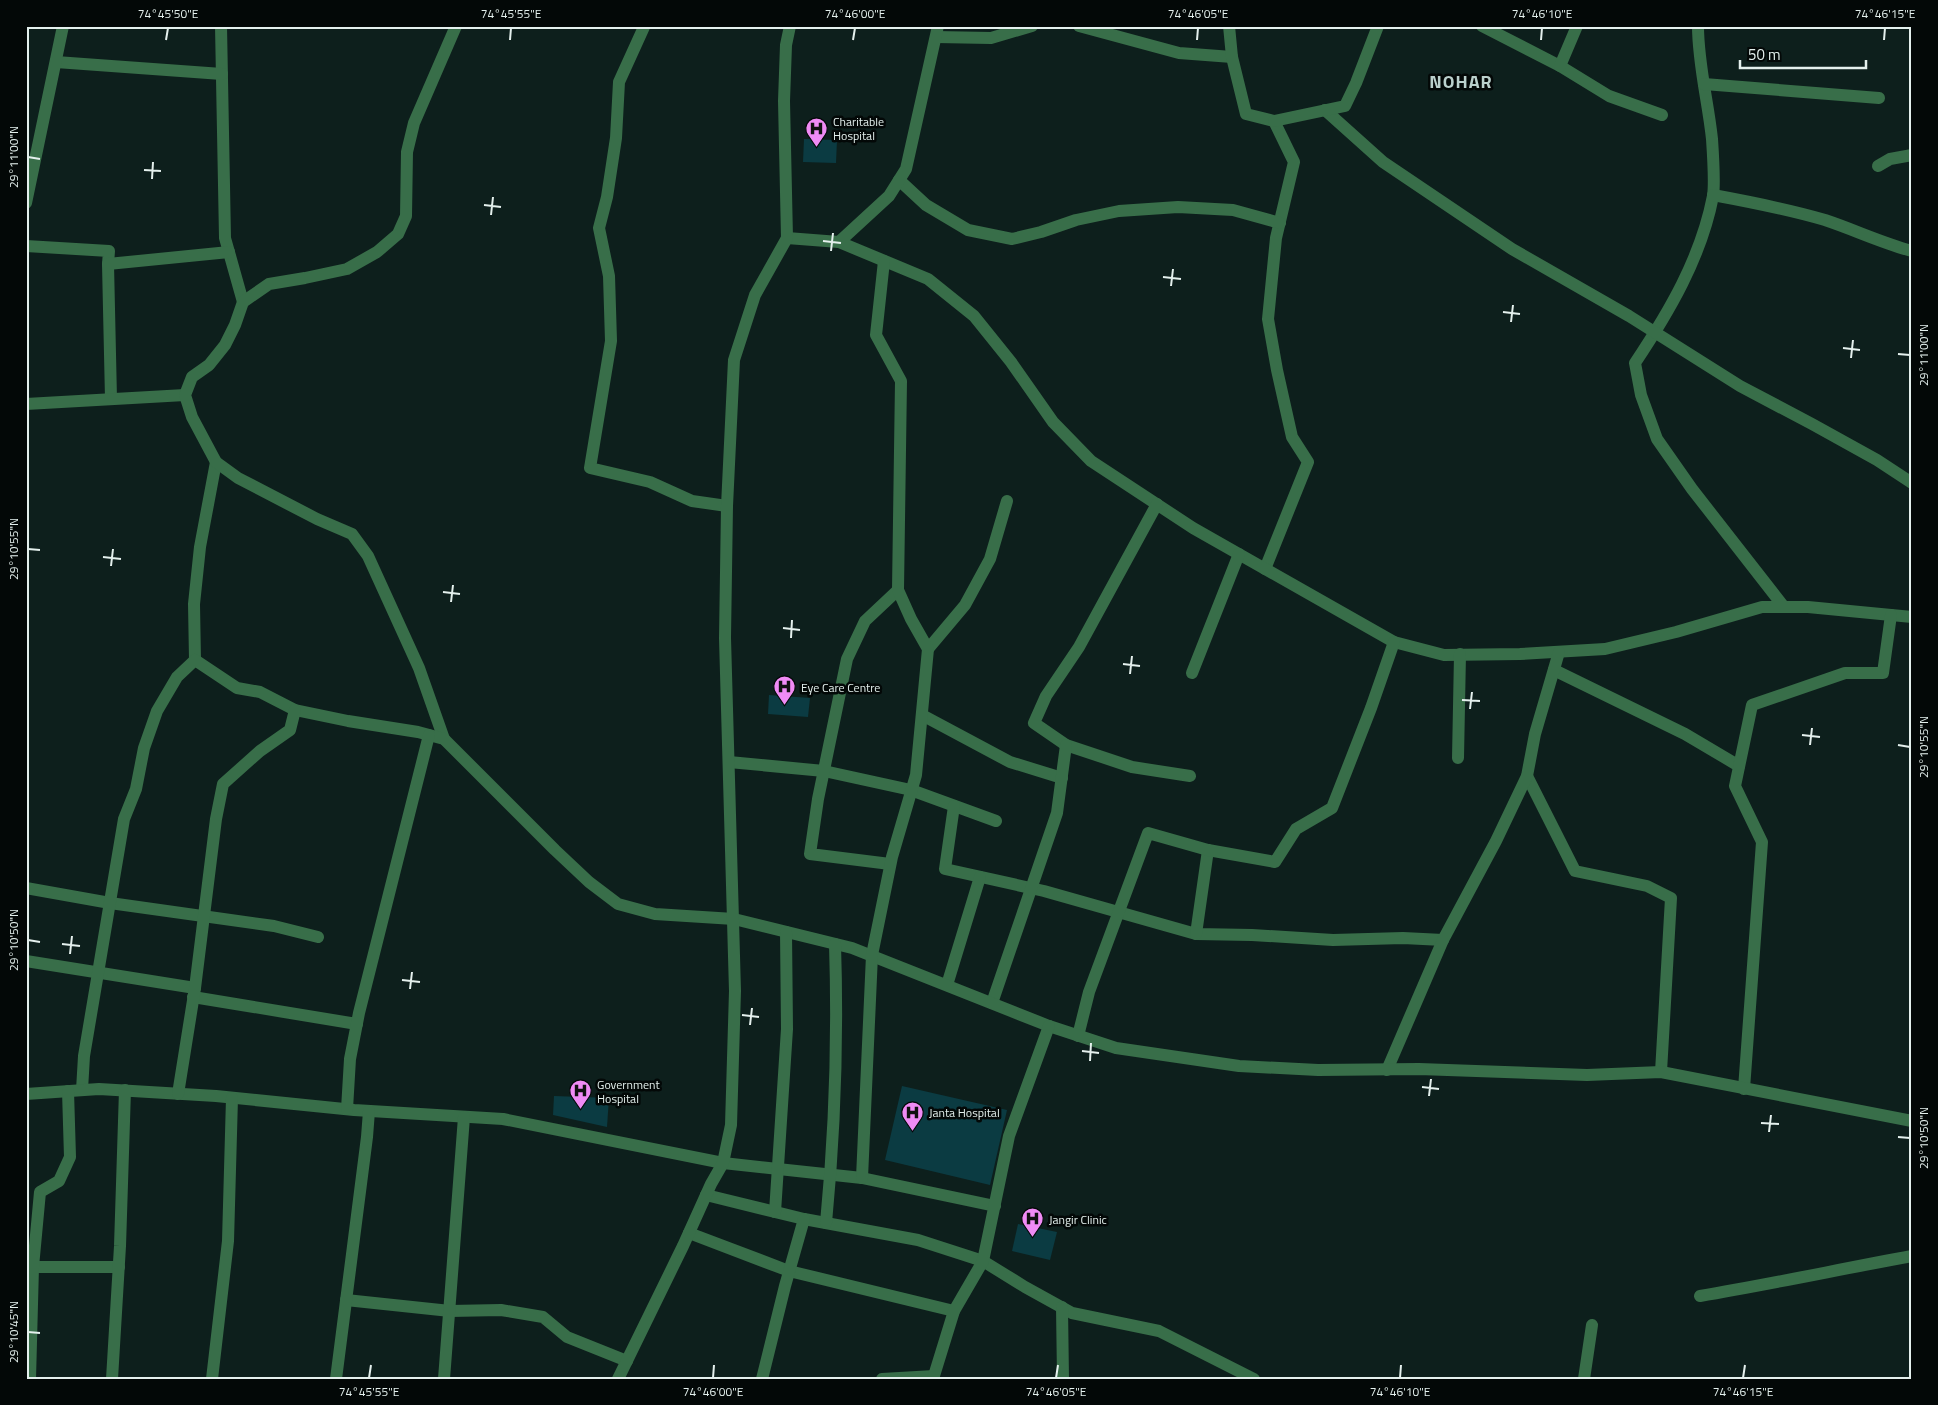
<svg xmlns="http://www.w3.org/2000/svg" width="1938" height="1405" viewBox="0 0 1938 1405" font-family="'Titillium Web',sans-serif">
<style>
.building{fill:#0b3b42}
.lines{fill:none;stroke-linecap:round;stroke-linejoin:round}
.street{stroke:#386e49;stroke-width:12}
.ticks{fill:none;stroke:#e4f0ed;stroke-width:2}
.labels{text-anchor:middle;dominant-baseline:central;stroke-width:5;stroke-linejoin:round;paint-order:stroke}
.poi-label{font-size:12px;fill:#e4f0ed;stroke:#030807;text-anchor:start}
.district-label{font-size:18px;font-weight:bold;letter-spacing:1px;fill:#bad0cc;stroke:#030807}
.neatline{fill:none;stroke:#e4f0ed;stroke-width:2}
.ticks-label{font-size:12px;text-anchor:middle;fill:#e4f0ed}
</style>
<rect width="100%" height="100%" fill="#0d1f1c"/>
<g class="building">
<path d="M804 139 837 140 836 163 803 162Z"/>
<path d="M769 695 810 698 808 717 768 714Z"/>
<path d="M902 1086 1007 1110 990 1185 885 1160Z"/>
<path d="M554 1096 609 1098 607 1127 553 1115Z"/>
<path d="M1018 1224 1057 1232 1050 1260 1012 1251Z"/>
</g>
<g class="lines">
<g class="street">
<path d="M221 26 225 238 243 302"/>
<path d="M643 26 644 27 619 82 616 138 607 197 599 228 609 276 611 341 590 468 650 482 692 501 727 506"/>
<path d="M1079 26 1179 53 1232 57"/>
<path d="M1229 26 1232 57 1246 114 1274 121 1294 162 1276 238 1268 319 1277 370 1292 437 1308 462 1265 569"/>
<path d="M1482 26 1560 66 1609 96 1662 115"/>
<path d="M1698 26C1698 64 1708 101 1712 139 1713 154 1715 183 1713 196 1701 258 1669 312 1635 363L1641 395 1657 439 1692 489 1784 607"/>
<path d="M936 37 991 38 1032 26"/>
<path d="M56 62 222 74"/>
<path d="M1560 66 1577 26"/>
<path d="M1704 84 1879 98"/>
<path d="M1325 110 1383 162 1512 249 1629 316 1740 386 1812 424 1877 460 1912 483"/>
<path d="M1274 121 1345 106 1356 83 1378 26"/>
<path d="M1878 166 1890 159 1912 155"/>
<path d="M899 180 926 205 968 230 1012 239 1041 232 1076 220 1119 211 1178 207 1233 210 1280 223"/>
<path d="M1713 195C1751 202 1788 209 1825 220 1855 230 1882 243 1912 251"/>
<path d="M26 203 63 26"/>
<path d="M787 238 839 242 928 279 974 316 1011 362 1053 422 1091 461 1193 528 1394 642 1444 655 1520 654 1605 649 1676 632 1762 607H1808L1912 617"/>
<path d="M839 242 889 196 906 169 938 26"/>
<path d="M26 246 109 251 108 264"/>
<path d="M111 399 108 264 229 252"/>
<path d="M26 404 185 395"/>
<path d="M1157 504 1079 647 1046 696 1034 723 1066 745 1132 767 1190 776"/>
<path d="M928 649 965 605 990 559 1007 501"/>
<path d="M195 660 194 604 200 547 216 462"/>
<path d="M1554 670 1685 734 1739 766"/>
<path d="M1192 673 1239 554"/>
<path d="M922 715 1010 762 1062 778"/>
<path d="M444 739 419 668 368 556 352 534 317 519 238 478 216 462 192 417 185 395 192 377 209 365 225 345 235 325 243 302 269 284 305 278 347 269 377 252 398 234 406 216 407 152 414 123 456 26"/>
<path d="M1458 758 1460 654"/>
<path d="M729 762 824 771 911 790 996 821"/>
<path d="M1527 776 1575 871 1647 886 1671 898 1661 1072"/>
<path d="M954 806 945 869 1044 891 1196 934 1252 935 1333 940 1403 938 1443 940"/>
<path d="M890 864 810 854 818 799 847 659 865 621 898 590"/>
<path d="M26 888 110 903 274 926 318 937"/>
<path d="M1196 934 1208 850"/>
<path d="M26 961 195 988"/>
<path d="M947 985 980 877"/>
<path d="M193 997 357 1024"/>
<path d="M992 1003 1057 813 1066 745"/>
<path d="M1078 1036 1089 992 1148 833 1208 850 1275 862 1296 829 1332 808 1371 708 1394 642"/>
<path d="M1387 1070 1443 940 1496 841 1527 776 1535 734 1559 652"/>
<path d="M1744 1089 1762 842 1735 786 1752 705 1845 673H1883L1891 615"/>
<path d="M82 1090 84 1056 124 819 136 789 144 748 157 711 177 677 195 660 237 688 260 692 295 710 348 721 418 732 444 739 555 850 589 882 618 904 655 914 734 919 852 948 1049 1026 1116 1048 1239 1066 1318 1070 1419 1069 1587 1075 1661 1072 1912 1121"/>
<path d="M26 1094 99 1089 216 1096 354 1110 503 1119 723 1163 862 1178 995 1206"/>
<path d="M178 1094 195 988 216 819 223 784 260 751 290 730 295 710"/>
<path d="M347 1109 350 1059 359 1013 429 735"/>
<path d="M862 1178 872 955 892 857 916 775 928 649 911 619 898 590 901 381 876 335 884 261"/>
<path d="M706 1195 804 1219 918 1240 983 1261 1025 1287 1072 1313 1159 1331 1254 1379"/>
<path d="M775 1212 787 1029 786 932"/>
<path d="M826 1223C835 1130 838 1037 835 944"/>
<path d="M689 1233 789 1271 954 1311"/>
<path d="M26 1267H119"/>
<path d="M1700 1296C1771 1284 1841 1269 1912 1256"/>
<path d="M346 1300 450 1311 501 1310 543 1317 567 1337 627 1361"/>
<path d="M1062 1307 1063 1379"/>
<path d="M30 1379 33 1267 40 1192 59 1181 70 1157 68 1091"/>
<path d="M112 1379 120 1246 125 1090"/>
<path d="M212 1379 228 1241 232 1098"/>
<path d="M336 1379 367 1137 369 1111"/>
<path d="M444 1379 464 1117"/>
<path d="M618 1379 683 1246 711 1184 723 1163 731 1125 735 991 725 638 727 506 734 360 755 295 787 238 784 101 786 45 790 26"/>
<path d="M762 1379 785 1286 804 1219"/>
<path d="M882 1379 934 1376"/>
<path d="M933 1379 954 1311 983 1261 1009 1136 1049 1026"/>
<path d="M1584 1379 1592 1325"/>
</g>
</g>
<path class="ticks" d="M166 40 168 28M510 40 511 28M853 40 855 28M1197 40 1198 28M1541 40 1542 28M1884 40 1885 28M28 157 40 159M144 170 161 171M152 179 153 162M484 205 501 207M491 215 493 197M823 241 841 243M831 251 833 233M1163 277 1181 279M1171 286 1173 269M1503 312 1520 314M1511 322 1513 305M1843 348 1860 350M1898 354 1910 355M1851 358 1853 340M28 549 40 550M103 557 121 559M111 566 113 549M443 592 460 594M451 602 453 585M783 628 800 630M791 638 792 620M1123 664 1140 666M1130 674 1132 656M1462 700 1480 701M1470 709 1472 692M1802 735 1820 737M1810 745 1812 728M1898 745 1910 747M28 940 40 942M62 944 80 946M70 954 72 936M402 980 420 982M410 989 412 972M742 1015 759 1017M750 1025 752 1008M1082 1051 1099 1053M1090 1061 1091 1043M1422 1087 1439 1089M1429 1096 1431 1079M1761 1123 1779 1124M1769 1132 1771 1115M1898 1137 1910 1138M28 1332 40 1333M369 1378 371 1365M713 1378 714 1365M1056 1378 1058 1365M1400 1378 1401 1365M1743 1378 1745 1365"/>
<defs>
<symbol id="hospital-pin" viewBox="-11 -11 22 30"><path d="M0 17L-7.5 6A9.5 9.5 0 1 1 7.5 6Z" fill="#f08bf5" stroke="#030807"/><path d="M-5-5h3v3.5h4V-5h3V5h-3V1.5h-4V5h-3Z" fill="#111"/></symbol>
</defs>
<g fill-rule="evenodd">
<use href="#hospital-pin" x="804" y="116" width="25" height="34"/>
<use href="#hospital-pin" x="772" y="674" width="25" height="34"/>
<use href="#hospital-pin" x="568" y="1078" width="25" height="34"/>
<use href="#hospital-pin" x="900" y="1100" width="25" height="34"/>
<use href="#hospital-pin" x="1020" y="1206" width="25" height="34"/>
</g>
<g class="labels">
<g class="poi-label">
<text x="833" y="121">Charitable<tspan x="833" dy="14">Hospital</tspan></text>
<text x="801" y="687">Eye Care Centre</text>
<text x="597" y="1084">Government<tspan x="597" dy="14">Hospital</tspan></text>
<text x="929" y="1112">Janta Hospital</text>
<text x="1049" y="1219">Jangir Clinic</text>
</g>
<g class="district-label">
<text x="1461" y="81">NOHAR</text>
</g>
</g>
<rect width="1938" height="1405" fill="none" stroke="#030807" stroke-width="55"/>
<path d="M1740 60v8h126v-8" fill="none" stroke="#e4f0ed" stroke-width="2.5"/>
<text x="1748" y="60" font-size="15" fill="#e4f0ed" stroke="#030807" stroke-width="4" paint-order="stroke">50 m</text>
<rect x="28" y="28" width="1882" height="1350" class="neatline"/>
<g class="ticks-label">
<text x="168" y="18">74°45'50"E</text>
<text x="511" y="18">74°45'55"E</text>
<text x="855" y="18">74°46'00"E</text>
<text x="1198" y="18">74°46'05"E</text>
<text x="1542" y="18">74°46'10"E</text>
<text x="1885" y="18">74°46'15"E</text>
<text transform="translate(14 157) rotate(-90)" y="4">29°11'00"N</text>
<text transform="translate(1924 355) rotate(-90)" y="4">29°11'00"N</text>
<text transform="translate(14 549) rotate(-90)" y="4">29°10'55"N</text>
<text transform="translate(1924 747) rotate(-90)" y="4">29°10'55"N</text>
<text transform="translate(14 940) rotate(-90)" y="4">29°10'50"N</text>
<text transform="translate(1924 1138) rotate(-90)" y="4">29°10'50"N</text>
<text transform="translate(14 1332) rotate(-90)" y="4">29°10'45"N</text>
<text x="369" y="1396">74°45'55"E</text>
<text x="713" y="1396">74°46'00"E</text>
<text x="1056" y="1396">74°46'05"E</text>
<text x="1400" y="1396">74°46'10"E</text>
<text x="1743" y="1396">74°46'15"E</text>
</g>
</svg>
